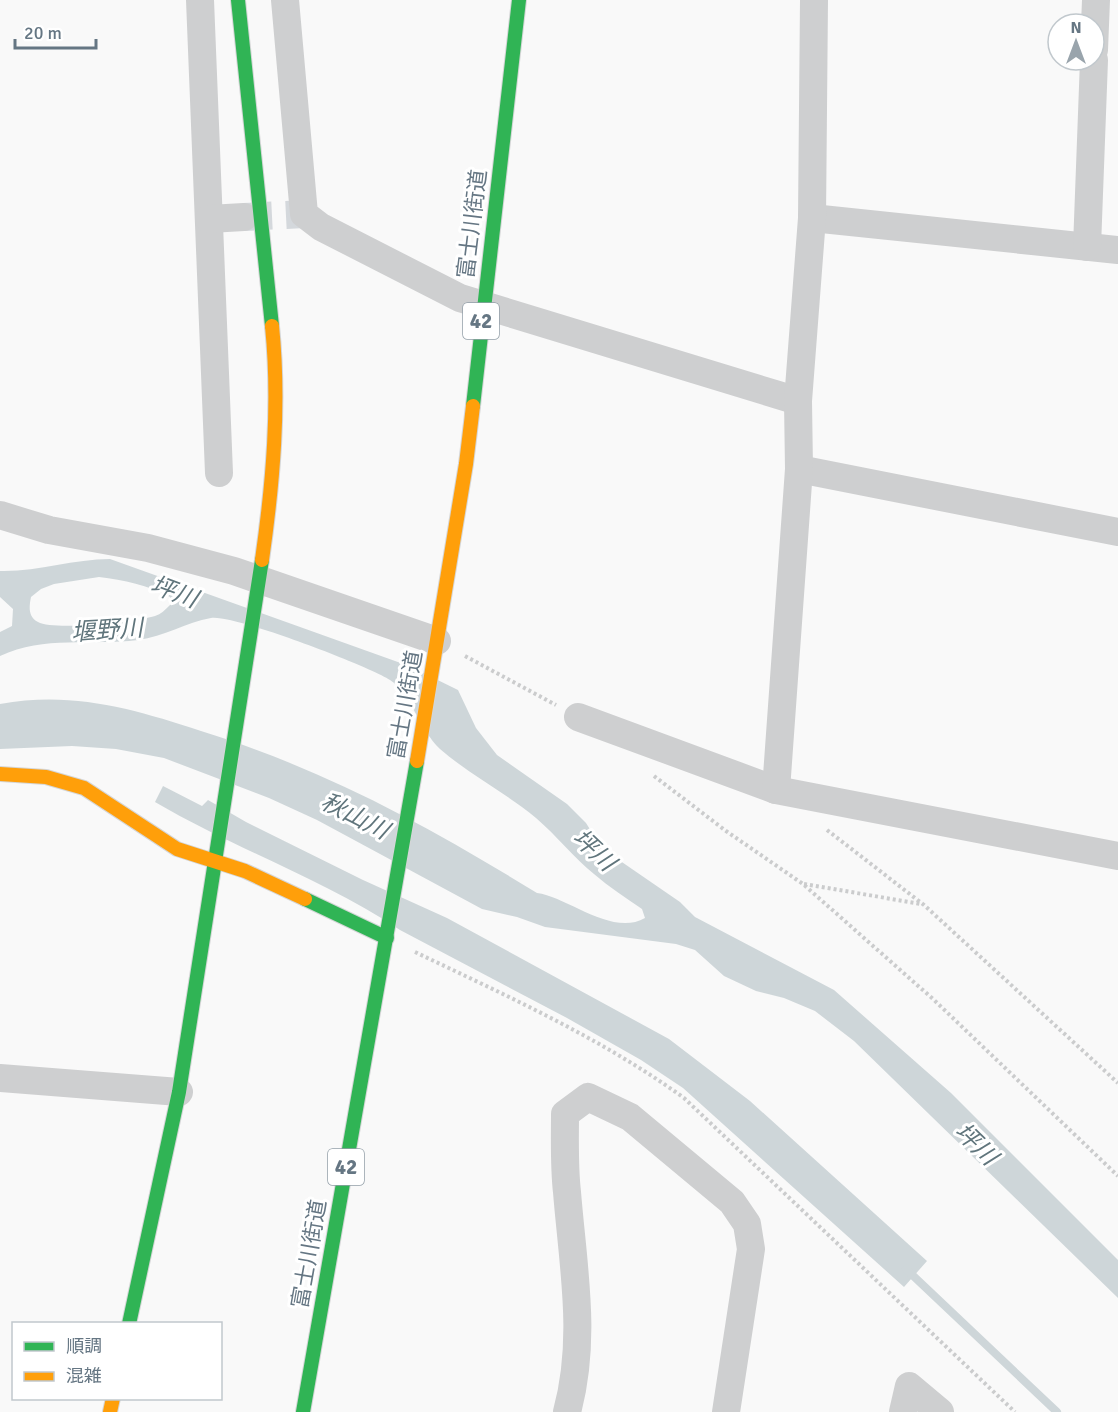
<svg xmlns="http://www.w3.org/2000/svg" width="1118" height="1412" viewBox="0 0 1118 1412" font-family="Signika,'Noto Sans JP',sans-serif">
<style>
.water{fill:#ced6d9;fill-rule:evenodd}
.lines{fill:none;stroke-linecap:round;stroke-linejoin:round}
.stream{stroke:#ced6d9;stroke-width:8}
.street-tunnel{stroke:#d4d8dc;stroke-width:28;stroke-dasharray:28 14;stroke-linecap:butt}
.fast-casing{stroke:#d5d6d7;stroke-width:16}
.slow-casing{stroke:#d5d6d7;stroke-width:16}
.path{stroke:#cbcccd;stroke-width:4;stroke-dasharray:3 3;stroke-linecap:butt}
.street{stroke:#cecfd0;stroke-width:28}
.fast{stroke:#30b455;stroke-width:14}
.slow{stroke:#ff9f0a;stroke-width:14}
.labels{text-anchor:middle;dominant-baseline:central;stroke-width:6;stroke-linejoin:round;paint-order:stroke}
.shield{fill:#fff;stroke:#939fa8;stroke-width:1.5}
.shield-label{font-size:21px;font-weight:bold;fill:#657683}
.street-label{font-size:22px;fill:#657683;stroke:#fff}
.water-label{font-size:24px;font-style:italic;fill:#60757c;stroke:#fff}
</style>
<rect width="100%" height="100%" fill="#f9f9f9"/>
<g class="water">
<path d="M110 559 409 666 458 690 476 728 497 755 567 804 586 823 598 842 616 858 680 902 695 917 834 990 951 1093 1118 1260V1298L854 1041 815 1011 784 998 756 991 724 976 695 950 676 944 545 927 517 917 482 909 317 820 269 798 164 758 116 749 72 746 0 749V704C73 691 133 709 201 731 326 770 426 825 537 893 568 897 612 937 645 918L642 909C626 898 609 887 594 874 574 858 557 836 536 818 506 793 470 775 440 749 420 730 411 694 390 680 368 666 233 614 211 618 186 622 164 637 138 640 90 646 45 635 0 656V632L12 626 13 609 0 597V571C37 572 73 559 110 559ZM99 577C124 580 148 585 170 597V605C165 610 161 614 155 616 136 622 54 631 38 622 28 617 29 607 31 597L41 589 54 584Z"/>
<path d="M163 786 202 806 208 800 246 822 363 880 447 918 669 1039 750 1101 927 1261 904 1287 683 1088 641 1060 567 1018 400 930C323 879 235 849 155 802Z"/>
</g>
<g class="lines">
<path class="stream" d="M906 1269 1057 1412"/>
<path class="street-tunnel" d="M244 217 304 214"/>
<defs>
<g id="fast">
<path d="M238 0 272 326"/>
<path d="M473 406 519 0"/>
<path d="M305 899 387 938"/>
<path d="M129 1324 179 1092 262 560"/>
<path d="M303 1412 417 761"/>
</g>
<g id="slow">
<path d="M262 560C273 483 280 404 272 326"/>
<path d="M417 761 466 464 473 406"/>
<path d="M0 774 46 777 84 788 177 849 245 871 305 899"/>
<path d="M110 1412 113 1398"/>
</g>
</defs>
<use href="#fast" class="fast-casing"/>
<use href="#slow" class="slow-casing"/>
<g class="path">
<path d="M465 656 556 705"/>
<path d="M654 776 726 831 803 884 933 999 1118 1176"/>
<path d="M827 830 924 905 1118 1083"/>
<path d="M804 884 921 904"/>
<path d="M415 952C507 996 601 1038 684 1098L1015 1412"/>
</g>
<g class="street">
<path d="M200 0 219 473"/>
<path d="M285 0 304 214 321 227 460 298 798 401"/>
<path d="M1094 50 1096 0"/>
<path d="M812 218 1118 250"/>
<path d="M209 219 244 217"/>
<path d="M1087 247 1094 60"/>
<path d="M799 469 1118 532"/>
<path d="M0 515 49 530 148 548 234 571 437 641"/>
<path d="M578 717 776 790 1118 856"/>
<path d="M776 790 799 469 798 401 812 218 814 0"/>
<path d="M0 1078 179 1092"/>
<path d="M567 1412C587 1338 573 1267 567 1192 564 1166 565 1140 565 1114L588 1097 630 1117 732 1202 747 1224 751 1249 726 1412"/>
<path d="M903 1412 909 1386 940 1412"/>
</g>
<use href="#fast" class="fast"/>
<use href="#slow" class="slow"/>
</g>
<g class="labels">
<g class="shield">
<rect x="463" y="303" width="36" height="36" rx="4.5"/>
<rect x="328" y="1149" width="36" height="36" rx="4.5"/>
</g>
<g class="shield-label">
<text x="481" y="321">42</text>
<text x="346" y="1167">42</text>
</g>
<g class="street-label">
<text transform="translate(472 224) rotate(-83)">富士川街道</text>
<text transform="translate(405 705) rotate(-80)">富士川街道</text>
<text transform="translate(309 1254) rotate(-80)">富士川街道</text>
</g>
<g class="water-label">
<text transform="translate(174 592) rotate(20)">坪川</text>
<text transform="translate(107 630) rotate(-4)">堰野川</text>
<text transform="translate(355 816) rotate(27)">秋山川</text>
<text transform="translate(594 850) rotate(43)">坪川</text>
<text transform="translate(976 1144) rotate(44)">坪川</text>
</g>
</g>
<rect x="12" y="1322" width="210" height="78" fill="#ffffff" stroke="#c1c8cd" stroke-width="1.5"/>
<rect x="24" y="1342" width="30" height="9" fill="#30b455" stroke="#c1c8cd" stroke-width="1.5"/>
<text x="66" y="1352" font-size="18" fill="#657683">順調</text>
<rect x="24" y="1372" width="30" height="9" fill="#ff9f0a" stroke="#c1c8cd" stroke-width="1.5"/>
<text x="66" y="1382" font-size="18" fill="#657683">混雑</text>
<g transform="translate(1076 42)"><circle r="28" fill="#ffffff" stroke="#c1c8cd" stroke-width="1.5"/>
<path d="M0-4.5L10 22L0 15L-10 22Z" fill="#99a4ac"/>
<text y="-9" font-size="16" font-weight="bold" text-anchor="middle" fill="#657683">N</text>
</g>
<path d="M15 39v9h81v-9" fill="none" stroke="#657683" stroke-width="3"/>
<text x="24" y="39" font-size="18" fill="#657683" stroke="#ffffff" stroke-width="4.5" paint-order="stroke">20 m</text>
</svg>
